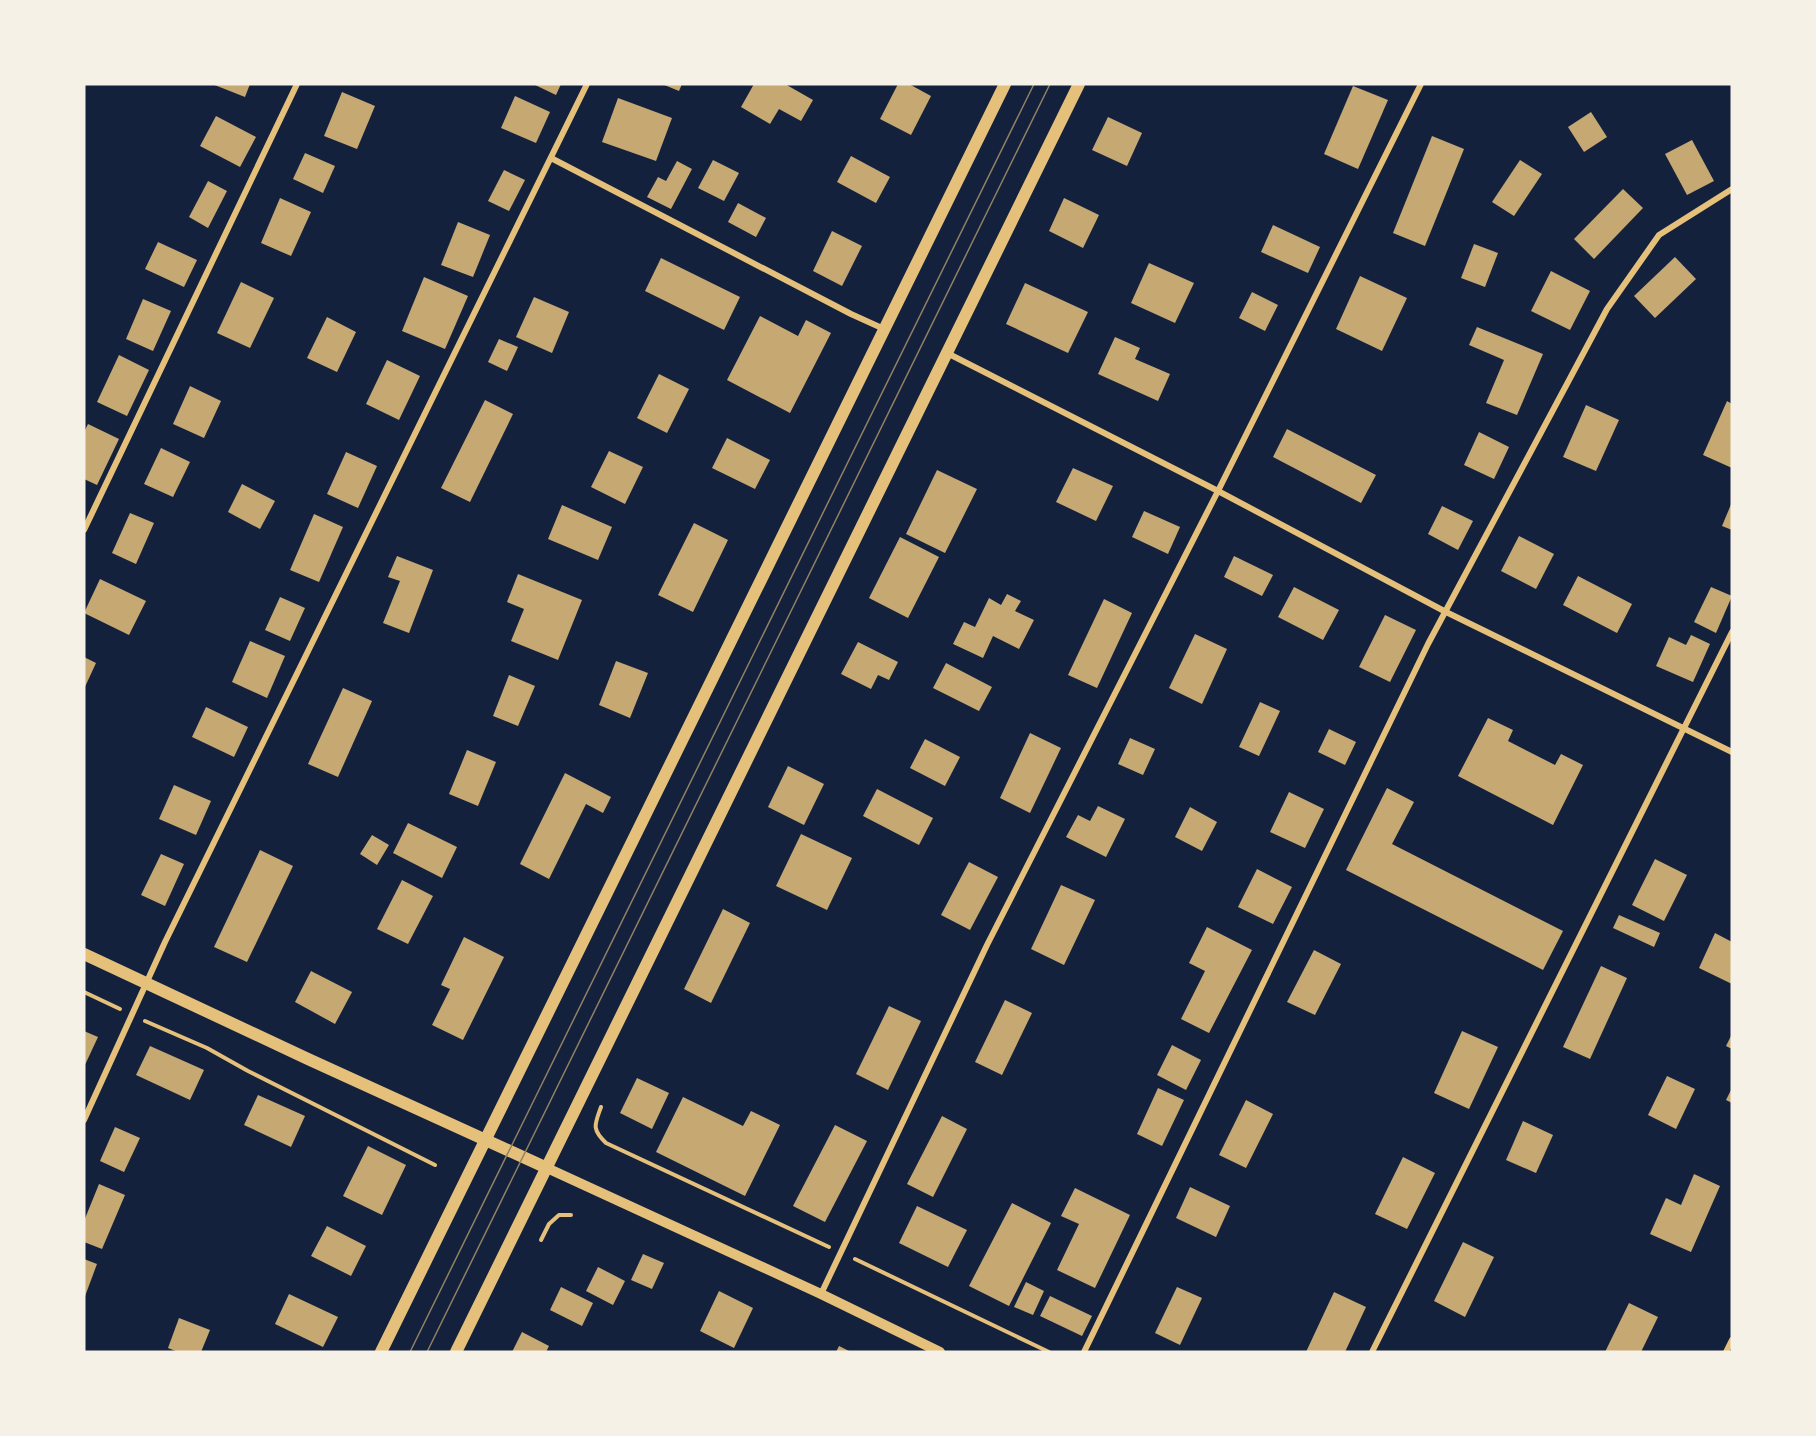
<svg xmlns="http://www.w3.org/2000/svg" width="1816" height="1436" viewBox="0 0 1816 1436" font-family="'DejaVu Sans',sans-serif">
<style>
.building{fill:#c6a872}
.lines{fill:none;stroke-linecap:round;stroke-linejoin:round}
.path{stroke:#e5c07b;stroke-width:4}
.minor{stroke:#e5c07b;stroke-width:6}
.tertiary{stroke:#e5c07b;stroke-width:10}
.secondary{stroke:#e5c07b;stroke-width:12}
.tram{stroke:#918062;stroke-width:1.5}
</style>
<rect width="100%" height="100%" fill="#14213d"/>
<g class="building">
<path d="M212 84H250L245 97Z"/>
<path d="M533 84H561L556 95Z"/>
<path d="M662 84H682L679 91Z"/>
<path d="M754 84H785L813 100 801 121 779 109 770 124 741 107Z"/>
<path d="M898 84H909L931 96 911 135 880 119Z"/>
<path d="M1353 86 1388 100 1358 169 1324 154Z"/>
<path d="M342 92 375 106 357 149 324 136Z"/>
<path d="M515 96 550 112 536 143 501 128Z"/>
<path d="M618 98 672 118 656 161 602 142Z"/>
<path d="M1591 112 1607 137 1584 152 1568 127Z"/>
<path d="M216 116 256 137 240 167 200 146Z"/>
<path d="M1108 117 1142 133 1127 166 1092 150Z"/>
<path d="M1432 136 1464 149 1425 246 1393 233Z"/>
<path d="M1692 140 1714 181 1687 195 1665 154Z"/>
<path d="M305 153 335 166 323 193 293 179Z"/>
<path d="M851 156 890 177 876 203 837 182Z"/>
<path d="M713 160 739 173 724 201 698 188Z"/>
<path d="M1520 160 1542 174 1514 216 1492 202Z"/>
<path d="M677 161 692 169 671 209 647 197 658 177 666 181Z"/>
<path d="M504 170 525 180 509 211 488 201Z"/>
<path d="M208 181 227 191 208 228 189 217Z"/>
<path d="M1623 189 1643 208 1594 259 1574 239Z"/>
<path d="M280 198 311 212 291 256 261 243Z"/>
<path d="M1064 198 1099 215 1083 248 1049 231Z"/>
<path d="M738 203 766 218 756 237 728 222Z"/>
<path d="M458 222 490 235 473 277 441 265Z"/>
<path d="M1273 225 1320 247 1308 273 1261 252Z"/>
<path d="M832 231 862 246 842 286 813 271Z"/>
<path d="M158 242 197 260 184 287 145 269Z"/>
<path d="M1474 244 1498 253 1485 287 1461 278Z"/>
<path d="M1675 257 1696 279 1655 318 1634 296Z"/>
<path d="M661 258 740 297 724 330 645 291Z"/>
<path d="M1149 263 1194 283 1175 323 1131 303Z"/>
<path d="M1551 271 1590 291 1570 330 1531 311Z"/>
<path d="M1360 276 1407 298 1382 351 1336 329Z"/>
<path d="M424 277 468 296 445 349 402 331Z"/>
<path d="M241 282 274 298 250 348 217 333Z"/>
<path d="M1025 283 1088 312 1068 353 1006 324Z"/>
<path d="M1252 292 1278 305 1265 331 1239 318Z"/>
<path d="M534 297 569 312 552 353 516 337Z"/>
<path d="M143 299 171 311 153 351 126 339Z"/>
<path d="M760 316 798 336 806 320 831 333 790 413 727 380Z"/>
<path d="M327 317 356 332 337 372 307 358Z"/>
<path d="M1477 327 1543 354 1517 415 1486 403 1504 360 1469 345Z"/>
<path d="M1115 337 1140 348 1135 359 1170 374 1158 401 1098 374Z"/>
<path d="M499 339 518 347 507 371 488 362Z"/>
<path d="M119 355 149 370 127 416 97 402Z"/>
<path d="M387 360 420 376 399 420 366 404Z"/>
<path d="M659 374 689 389 667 433 637 418Z"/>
<path d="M190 386 221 401 204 438 173 424Z"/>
<path d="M485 400 513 414 470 502 441 488Z"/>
<path d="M1727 401 1732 404V468L1703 455Z"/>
<path d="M1586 405 1619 420 1596 471 1563 457Z"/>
<path d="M88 424 119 439 97 485 84 479V432Z"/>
<path d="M1287 429 1376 475 1361 503 1273 457Z"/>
<path d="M1479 432 1509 447 1494 479 1464 465Z"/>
<path d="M727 438 770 460 755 489 712 468Z"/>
<path d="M161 448 190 462 173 497 144 484Z"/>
<path d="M609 451 643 467 625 504 591 487Z"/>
<path d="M346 452 377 466 358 508 327 494Z"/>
<path d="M1073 468 1113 486 1096 521 1056 502Z"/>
<path d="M937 470 977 489 945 553 906 534Z"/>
<path d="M242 484 275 501 260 529 228 512Z"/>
<path d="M1732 502V530L1722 526Z"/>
<path d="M562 505 612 527 598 560 548 539Z"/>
<path d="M1442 506 1473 521 1458 550 1428 534Z"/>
<path d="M1144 511 1180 527 1168 554 1132 537Z"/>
<path d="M130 513 154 523 136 564 112 553Z"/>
<path d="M314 514 343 527 319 582 290 570Z"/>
<path d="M694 523 728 540 693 612 658 595Z"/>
<path d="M1519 536 1554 554 1536 589 1501 571Z"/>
<path d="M900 537 939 557 908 618 869 598Z"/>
<path d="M397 556 433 570 409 633 383 623 400 581 388 577Z"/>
<path d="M1234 556 1273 575 1262 596 1224 577Z"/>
<path d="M518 574 582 600 558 660 511 641 524 609 507 602Z"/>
<path d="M1578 576 1632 604 1617 633 1563 605Z"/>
<path d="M100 579 146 601 129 635 84 613Z"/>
<path d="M1294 587 1339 610 1323 640 1278 617Z"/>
<path d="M1711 587 1732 596 1716 633 1694 622Z"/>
<path d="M1007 594 1021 601 1015 611 1034 620 1019 649 993 636 983 658 953 644 964 622 975 627 989 598 1001 605Z"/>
<path d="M280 597 305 608 290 641 265 630Z"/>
<path d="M1104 599 1132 613 1097 688 1068 675Z"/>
<path d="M1385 615 1416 630 1390 682 1359 667Z"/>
<path d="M1195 634 1227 649 1202 704 1169 688Z"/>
<path d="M1691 635 1710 644 1693 682 1656 666 1669 637 1686 645Z"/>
<path d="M250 641 285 656 267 698 232 682Z"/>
<path d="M858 642 898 662 889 680 878 675 871 689 841 674Z"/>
<path d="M84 657 96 663 84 689Z"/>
<path d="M616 661 648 673 630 718 599 705Z"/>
<path d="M946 663 992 687 979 711 933 688Z"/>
<path d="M509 675 535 686 518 726 493 716Z"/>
<path d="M343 688 372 701 338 777 308 764Z"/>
<path d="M1260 702 1280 711 1259 756 1239 747Z"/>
<path d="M206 707 248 727 234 757 192 737Z"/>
<path d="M1488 718 1513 730 1508 741 1555 765 1561 754 1583 765 1553 825 1458 776Z"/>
<path d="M1329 729 1356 742 1345 765 1318 752Z"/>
<path d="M1030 733 1061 748 1030 813 1000 798Z"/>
<path d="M1130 738 1155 749 1143 775 1118 764Z"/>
<path d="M925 739 960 757 945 786 910 768Z"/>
<path d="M467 750 496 762 478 806 449 794Z"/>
<path d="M788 766 824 784 804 825 768 807Z"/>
<path d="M565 773 611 797 603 813 586 804 549 879 520 864Z"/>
<path d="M174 785 211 801 196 835 159 819Z"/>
<path d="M1387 788 1414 802 1392 844 1563 931 1543 970 1346 870Z"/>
<path d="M877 789 933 818 919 845 863 816Z"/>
<path d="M1289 792 1324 809 1305 848 1270 832Z"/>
<path d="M1098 806 1125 819 1106 857 1066 837 1078 815 1090 821Z"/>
<path d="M1190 807 1217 822 1202 851 1175 837Z"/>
<path d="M408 823 457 847 442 878 393 853Z"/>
<path d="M801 834 852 858 827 910 776 886Z"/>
<path d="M372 835 389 845 377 865 360 854Z"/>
<path d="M260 850 293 866 247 962 214 947Z"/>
<path d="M161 854 184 864 165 906 141 895Z"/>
<path d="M1655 859 1687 875 1664 921 1632 905Z"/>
<path d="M969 862 998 877 970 930 941 915Z"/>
<path d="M1257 869 1292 887 1273 924 1238 907Z"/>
<path d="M402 880 433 896 408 944 377 929Z"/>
<path d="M1061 885 1095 900 1064 965 1031 949Z"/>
<path d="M723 909 750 923 711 1003 684 989Z"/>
<path d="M1619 915 1660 933 1654 947 1613 928Z"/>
<path d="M1207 927 1252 950 1209 1033 1181 1019 1205 971 1189 963Z"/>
<path d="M1715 933 1732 942V984L1699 968Z"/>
<path d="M464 937 504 957 463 1040 432 1025 450 989 441 985Z"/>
<path d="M1314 950 1341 964 1315 1015 1287 1002Z"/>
<path d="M1601 966 1627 978 1590 1059 1563 1047Z"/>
<path d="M311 971 352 992 335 1024 295 1002Z"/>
<path d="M1005 1000 1032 1013 1002 1075 975 1062Z"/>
<path d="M889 1006 921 1021 888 1090 856 1074Z"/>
<path d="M84 1031 98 1037 84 1067Z"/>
<path d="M1462 1031 1498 1047 1469 1109 1434 1093Z"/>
<path d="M1732 1034V1049L1726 1046Z"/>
<path d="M1172 1045 1201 1060 1186 1090 1157 1075Z"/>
<path d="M150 1046 204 1070 190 1100 136 1075Z"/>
<path d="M1667 1076 1695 1089 1676 1129 1648 1115Z"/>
<path d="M637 1078 669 1093 652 1129 620 1113Z"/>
<path d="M1158 1088 1184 1100 1162 1146 1137 1134Z"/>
<path d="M1732 1088V1103L1726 1100Z"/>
<path d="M258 1095 305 1116 291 1147 244 1125Z"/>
<path d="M683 1097 743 1126 751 1111 780 1125 745 1196 656 1152Z"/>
<path d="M1246 1100 1273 1114 1246 1168 1219 1155Z"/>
<path d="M942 1116 967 1129 933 1197 907 1184Z"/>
<path d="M1523 1121 1553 1135 1536 1173 1506 1160Z"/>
<path d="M835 1125 867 1141 825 1222 793 1206Z"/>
<path d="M115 1127 140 1138 124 1172 100 1161Z"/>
<path d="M368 1146 406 1165 382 1215 343 1196Z"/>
<path d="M1403 1157 1435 1173 1407 1229 1375 1214Z"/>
<path d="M1694 1174 1720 1186 1691 1252 1650 1234 1666 1198 1681 1205Z"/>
<path d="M99 1184 125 1195 102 1249 84 1242V1221Z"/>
<path d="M1190 1187 1230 1206 1216 1237 1176 1218Z"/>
<path d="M1075 1188 1130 1215 1095 1288 1057 1270 1079 1224 1061 1216Z"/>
<path d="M1012 1203 1051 1223 1009 1306 969 1286Z"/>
<path d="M917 1206 967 1230 948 1267 899 1243Z"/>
<path d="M327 1226 366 1246 351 1276 311 1256Z"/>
<path d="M1463 1242 1494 1257 1465 1317 1434 1301Z"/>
<path d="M643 1254 664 1263 652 1289 631 1280Z"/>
<path d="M84 1259 97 1264 84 1299Z"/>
<path d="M598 1267 625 1281 613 1305 586 1291Z"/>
<path d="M1026 1282 1044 1291 1033 1315 1014 1307Z"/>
<path d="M561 1287 593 1303 582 1326 550 1310Z"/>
<path d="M1177 1287 1202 1298 1180 1345 1155 1333Z"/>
<path d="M719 1291 753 1308 734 1348 700 1331Z"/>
<path d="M1334 1292 1366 1307 1345 1352H1306Z"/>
<path d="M289 1294 338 1317 323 1347 275 1324Z"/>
<path d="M1050 1296 1092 1316 1082 1336 1040 1316Z"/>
<path d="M1629 1303 1658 1317 1641 1352H1605Z"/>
<path d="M179 1318 210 1330 201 1352H178L168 1348Z"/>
<path d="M522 1332 549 1346 546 1352H512Z"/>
<path d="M839 1346 851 1352H836Z"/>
</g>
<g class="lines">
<g class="path">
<path d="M84 992 120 1009"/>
<path d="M145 1021 207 1048 248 1071 435 1165"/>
<path d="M601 1107C595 1124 591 1129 606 1143L829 1247"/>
<path d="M541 1240 549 1224 559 1215H571"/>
<path d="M855 1259 1049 1352"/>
</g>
<g class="minor">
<path d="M551 158 851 314 884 329"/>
<path d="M947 353 1218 491 1446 612 1732 752"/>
<path d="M84 530 297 84"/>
<path d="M84 1120 165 942 587 84"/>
<path d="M821 1294 987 945 1218 491 1421 84"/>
<path d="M1084 1352 1428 644 1607 309 1659 235 1732 189"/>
<path d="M1372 1352 1732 632"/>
<path d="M1726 1352 1732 1340"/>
</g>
<path class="tertiary" d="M547 1168 821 1294 940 1352"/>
<g class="secondary">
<path d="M84 954 308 1059 547 1168"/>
<path d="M381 1352 1005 84"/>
<path d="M456 1352 1079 84"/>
</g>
<g class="tram">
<path d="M410 1352 1034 84"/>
<path d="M427 1352 1050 84"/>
</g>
</g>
<rect width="1816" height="1436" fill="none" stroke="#f6f1e7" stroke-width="171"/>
</svg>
